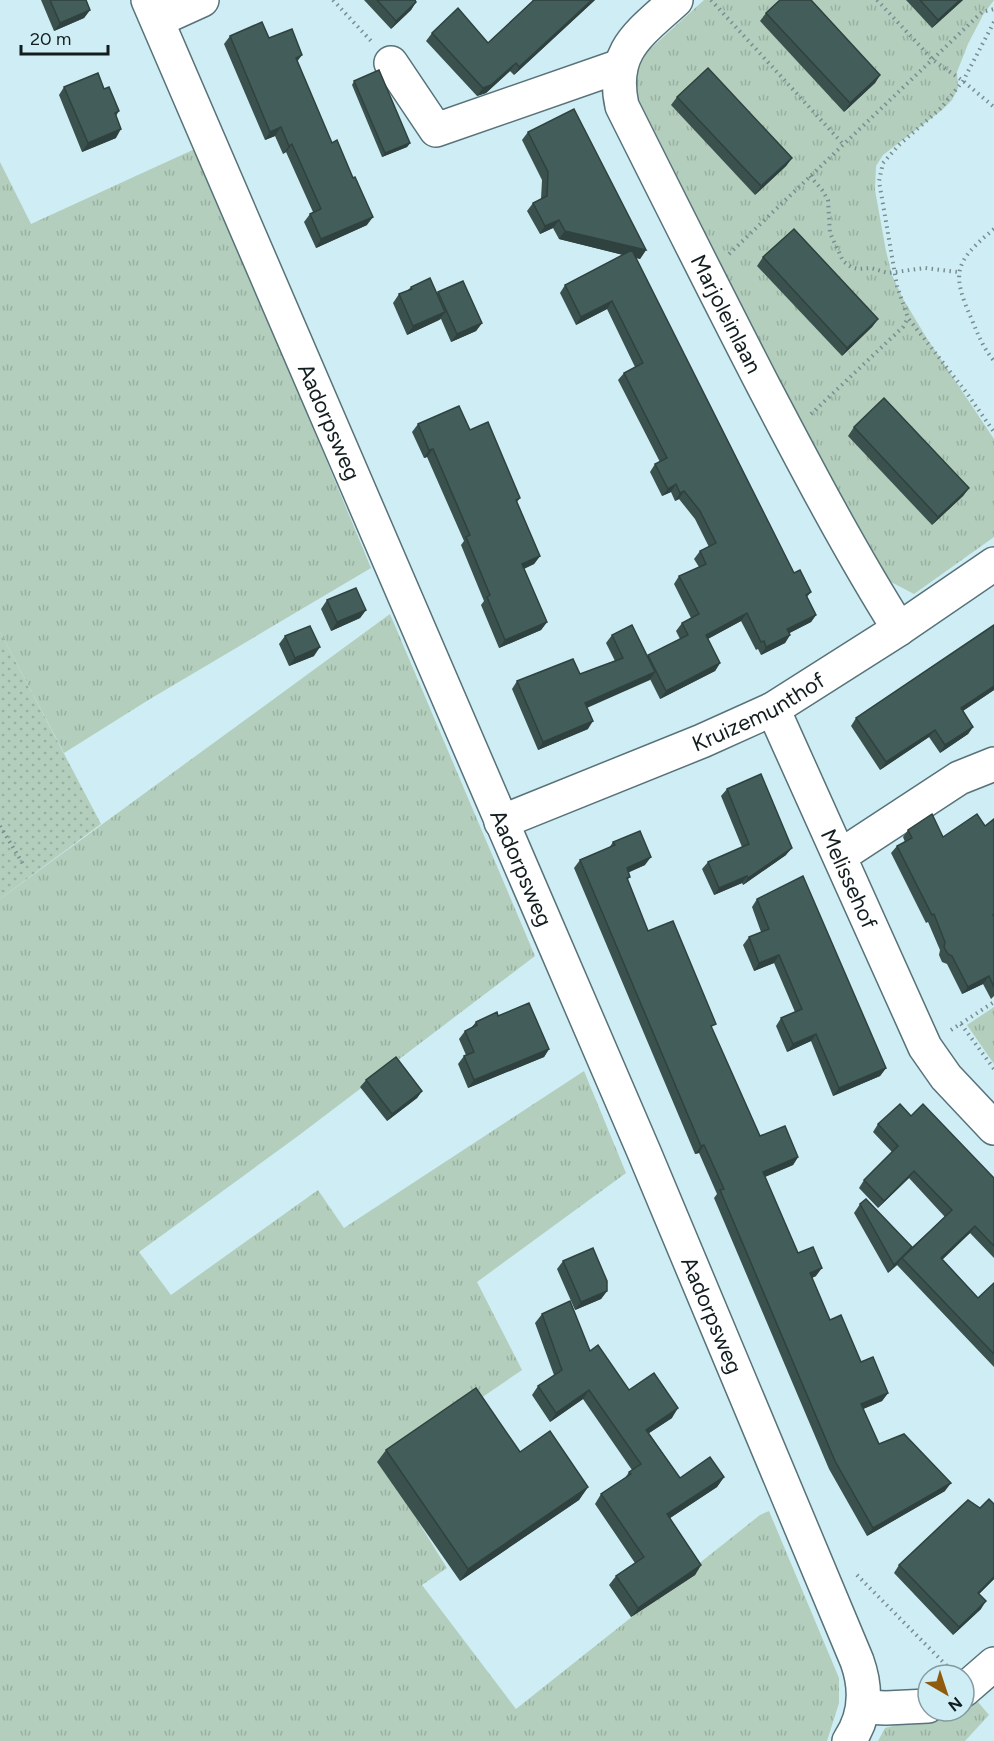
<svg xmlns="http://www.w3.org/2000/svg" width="994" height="1741" viewBox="0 0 994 1741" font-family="Figtree,sans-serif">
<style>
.grass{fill:url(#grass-tufts)}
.garden{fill:url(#garden-dots)}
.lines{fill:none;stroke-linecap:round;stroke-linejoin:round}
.minor-casing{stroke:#577278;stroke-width:36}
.path{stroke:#788e92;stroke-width:4;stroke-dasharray:1.5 4.5;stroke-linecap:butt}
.minor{stroke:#fff;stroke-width:33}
.wall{fill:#3a514d}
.shaded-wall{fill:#2f423f}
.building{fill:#435e5a;stroke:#2f423f;stroke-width:1.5}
.labels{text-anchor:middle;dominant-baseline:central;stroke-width:6;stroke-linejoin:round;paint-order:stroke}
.street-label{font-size:22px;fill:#121d1f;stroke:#cfedf4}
</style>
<defs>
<pattern id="grass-tufts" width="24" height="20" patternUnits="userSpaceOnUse" patternTransform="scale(1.5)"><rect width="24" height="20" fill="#b3cebc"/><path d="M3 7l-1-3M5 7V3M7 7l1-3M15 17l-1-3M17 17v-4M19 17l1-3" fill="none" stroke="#99b0a1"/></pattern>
<pattern id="garden-dots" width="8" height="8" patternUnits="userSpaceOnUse" patternTransform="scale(1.5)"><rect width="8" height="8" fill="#b3cebc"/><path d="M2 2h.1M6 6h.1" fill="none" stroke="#99b0a1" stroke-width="1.8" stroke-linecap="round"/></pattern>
</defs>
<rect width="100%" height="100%" fill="#cfedf4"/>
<g class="grass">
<path d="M704 0H994L983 15 968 44 957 72 958 88 952 100 942 110 883 155 876 166 875 190 886 251 892 275 902 297 926 337 994 439V537L914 594 891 582 877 571 857 537 631 84 638 60Z"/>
<path d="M197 148 371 568 150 699 64 753 0 632V162L31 224Z"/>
<path d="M390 614 535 956 298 1136 139 1252 171 1295 318 1190 344 1228 584 1071 626 1173 477 1282 522 1370 383 1465 447 1568 422 1585 516 1709 760 1515 769 1511 839 1678V1703L827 1741H0V899Z"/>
<path d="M994 1007V1064L967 1025Z"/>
<path d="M978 1702 989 1715 965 1741H878L885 1728 950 1711H964V1706Z"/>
</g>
<path class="garden" d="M0 632 101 824 0 899Z"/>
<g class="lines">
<defs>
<g id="minor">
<path id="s1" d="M148 0 644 1152 857 1661C867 1689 866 1716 849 1741"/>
<path id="s2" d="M676 0C639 34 610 51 622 106 669 200 716 294 764 387 807 469 850 551 899 629"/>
<path d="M158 20 202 0"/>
<path d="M391 63 436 130 620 66"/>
<path id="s3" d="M773 709 925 1047 946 1077 994 1128"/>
<path id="s4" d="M501 822 702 741 773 709 899 629 994 564"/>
<path d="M840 856 959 778 994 764"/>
<path d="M964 1690 994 1664"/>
<path d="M863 1707 886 1708 928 1706"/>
</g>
</defs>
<use href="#minor" class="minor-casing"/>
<g class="path">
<path d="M333 0 371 41"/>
<path d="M711 0 843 144"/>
<path d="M877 0 933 60 963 81 994 107"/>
<path d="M994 22 963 81 941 108 899 145 883 163 879 181 897 286 908 318 966 392 994 432"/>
<path d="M810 176 822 190 828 200 830 233 843 261 851 267 858 269 871 268 888 273 925 268 958 272"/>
<path d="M994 229C954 262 951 273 972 320 978 335 984 349 994 361"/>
<path d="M729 254 982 12 994 9"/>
<path d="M811 414 903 327 908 318"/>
<path d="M0 826 23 864"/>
<path d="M961 1024 994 1069"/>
<path d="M951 1030 994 1002"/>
<path d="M857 1575 947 1666"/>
</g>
<use href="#minor" class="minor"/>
</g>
<g class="wall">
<path d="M41 0H86L90 10 84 18 54 31Z"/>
<path d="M364 0H415L416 2 411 10 391 29Z"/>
<path d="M532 0H595L514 75 510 71 486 93 477 96 426 41 432 33 488 43 533 1Z"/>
<path d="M906 0H963L932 28Z"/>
<path d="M766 13 880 75 875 83 844 112 760 21Z"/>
<path d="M230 36 269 38 297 62 367 225 316 248 304 222 310 214 313 212 286 152 283 154 275 136 265 140 224 44Z"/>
<path d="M354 81 410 143 407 147 382 157 352 85Z"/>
<path d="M64 87 104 89 119 111 116 116V138L82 152 59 95Z"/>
<path d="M677 97 792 158 786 166 755 195 671 105Z"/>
<path d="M528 132 646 250 640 259 635 257 794 573 811 592 807 597 816 615 811 622 789 633 790 635 785 643 761 655 758 649 756 650 741 621 708 639 720 663 715 671 660 699 650 679 587 707 588 729 538 750 512 689 517 681 580 674 615 661 606 643 612 635 647 657 680 639 676 631 682 623 691 618 674 584 679 576 699 567 694 559 700 551 709 547 695 519 679 499 675 501 671 492 662 496 650 472 655 464 660 462 618 380 624 373 635 367 607 309 576 325 560 293 565 285 623 255 559 239 553 228 540 234 527 211 533 203 541 199 542 180 522 140Z"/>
<path d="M763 257 878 319 872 327 842 356 757 266Z"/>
<path d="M411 287 437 293 438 292 482 323 476 331 451 342 441 319 439 320 407 335 393 303 399 294 407 291Z"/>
<path d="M418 424 470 430 520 498 517 502 540 556 534 564 524 569 547 622 541 630 499 648 481 605 484 601 461 545 464 541 427 457 424 458 412 432Z"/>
<path d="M854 427 969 488 963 496 932 525 848 436Z"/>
<path d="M327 600 366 610 360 618 331 631 321 609Z"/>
<path d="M994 625V690L963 711 973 727 968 734 940 753 929 737 880 770 851 726 856 718Z"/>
<path d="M285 636 314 656 289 666 279 644Z"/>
<path d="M727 789 786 855 743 885 742 883 714 895 702 869 708 862 742 847 721 796Z"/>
<path d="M994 819V996L991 999 983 984 962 994 947 964 942 962 939 955 940 950 928 922 926 923 891 853 897 846 905 842 903 837 908 830 943 837 985 826Z"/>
<path d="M613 842 645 865 628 872 630 877 627 880 648 931 712 1029 760 1136 798 1157 793 1165 765 1177 798 1253 816 1276 812 1278 830 1320 861 1362 888 1393 882 1401 863 1409 879 1444 945 1491 867 1536 829 1469 714 1198 717 1194 699 1153 695 1154 574 868 580 860 609 848Z"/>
<path d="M757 899 886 1068 880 1076 833 1096 811 1041 787 1052 776 1026 781 1018 795 1012 774 963 754 971 743 945 749 937 761 932 752 907Z"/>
<path d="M498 1016 549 1049 544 1057 468 1088 458 1064 464 1056 466 1055 459 1039 465 1031 471 1028 476 1022Z"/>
<path d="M366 1080 422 1091 417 1098 387 1121 360 1087Z"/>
<path d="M911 1116 994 1178V1258L970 1233 942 1259 978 1298 994 1283V1367L897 1265 888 1273 854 1213 860 1204 912 1247 945 1217 909 1178 878 1208 859 1188 864 1180 892 1152 873 1132 878 1124Z"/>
<path d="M563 1261 607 1291 601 1299 575 1310 557 1269Z"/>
<path d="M542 1314 590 1351 629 1390 672 1418 649 1433 680 1478 724 1477 717 1487 670 1518 701 1565 695 1575 631 1617 609 1585 616 1576 635 1563 595 1504 601 1494 625 1478 629 1472 632 1470 583 1399 550 1422 532 1395 538 1386 554 1375 535 1323Z"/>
<path d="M386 1450 520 1452 588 1487 579 1500 460 1581 377 1462Z"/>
<path d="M994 1504V1579L979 1594 981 1609 953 1635 894 1573 899 1565 980 1508Z"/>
</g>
<g class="shaded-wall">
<path d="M592 0H595L514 75 519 67Z"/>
<path d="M960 0H963L932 28 938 20Z"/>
<path d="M416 2 411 10 391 29 396 21Z"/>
<path d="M90 10 84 18 54 31 60 23Z"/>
<path d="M302 55 296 63V58Z"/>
<path d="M516 63 510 71 486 93 477 96 483 88Z"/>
<path d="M880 75 875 83 844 112 850 103Z"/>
<path d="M281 127 275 136 265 140 270 132Z"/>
<path d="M121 129 116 138 82 152 88 143Z"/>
<path d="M410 143 407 147 382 157 385 153Z"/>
<path d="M292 144 286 152 283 154 289 146Z"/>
<path d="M792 158 786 166 755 195 761 186Z"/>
<path d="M373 217 367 225 316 248 321 239Z"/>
<path d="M559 220 553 228 540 234 545 226Z"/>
<path d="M565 231 646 250 640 259 559 239Z"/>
<path d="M612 301 607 309 576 325 581 317Z"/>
<path d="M445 312 439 320 407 335 413 326Z"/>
<path d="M878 319 872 327 842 356 847 348Z"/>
<path d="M482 323 476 331 451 342 457 334Z"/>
<path d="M433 449 427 457 424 458 429 450Z"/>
<path d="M676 484 671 492 662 496 668 489Z"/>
<path d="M969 488 963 496 932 525 938 517Z"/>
<path d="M684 491 679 499 675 501 680 493Z"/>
<path d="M540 556 534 564 516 572 522 564Z"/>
<path d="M366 610 360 618 331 631 337 622Z"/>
<path d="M747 613 741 621 700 643 706 635Z"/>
<path d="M816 615 811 622 782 637 787 629Z"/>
<path d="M547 622 541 630 499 648 505 640Z"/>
<path d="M790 635 785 643 761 655 766 647Z"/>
<path d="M320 647 314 656 289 666 295 658Z"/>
<path d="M720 663 715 671 660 699 666 691Z"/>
<path d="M655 672 650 680 580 711 585 703Z"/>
<path d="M994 686V690L955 716 961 708Z"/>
<path d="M593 721 588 729 538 750 543 742Z"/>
<path d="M973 727 968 734 940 753 945 745Z"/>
<path d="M935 730 929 737 880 770 886 762Z"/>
<path d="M792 848 786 855 743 885 748 878Z"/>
<path d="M651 857 645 865 621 876 627 868Z"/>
<path d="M747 876 742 883 714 895 719 888Z"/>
<path d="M779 955 774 963 754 971 759 963Z"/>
<path d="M989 976 983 984 962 994 968 987Z"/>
<path d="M816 1034 811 1041 787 1052 793 1044Z"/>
<path d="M549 1049 544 1057 468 1088 474 1080Z"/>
<path d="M886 1068 880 1076 833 1096 839 1088Z"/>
<path d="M422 1091 417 1098 387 1121 392 1114Z"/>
<path d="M704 1145 699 1153 695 1154 701 1146Z"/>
<path d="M798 1157 793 1165 757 1180 763 1172Z"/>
<path d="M914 1171 909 1178 878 1208 884 1201Z"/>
<path d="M975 1226 970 1233 936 1266 941 1258Z"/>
<path d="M912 1247 902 1258 897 1265 888 1273 894 1265Z"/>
<path d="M822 1268 816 1276 804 1281 810 1273Z"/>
<path d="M607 1291 601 1299 575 1310 581 1302Z"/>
<path d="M589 1390 583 1399 550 1422 556 1413Z"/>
<path d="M888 1393 882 1401 856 1412 861 1404Z"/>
<path d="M678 1408 672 1418 640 1439 646 1430Z"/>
<path d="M724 1477 717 1487 661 1524 667 1514Z"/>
<path d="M951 1483 945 1491 867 1536 873 1528Z"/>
<path d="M588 1487 579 1500 460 1581 468 1569Z"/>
<path d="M701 1565 695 1575 631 1617 638 1608Z"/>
<path d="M994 1577V1579L973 1600 978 1593Z"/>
<path d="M986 1601 981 1609 953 1635 959 1627Z"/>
</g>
<g class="building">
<path d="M50 0H86L90 10 60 23Z"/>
<path d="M377 0H415L416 2 396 21Z"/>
<path d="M534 0H592L519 67 516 63 491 85 483 88 432 33 458 8 488 43Z"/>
<path d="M780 0H811L880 75 850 103 766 13Z"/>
<path d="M920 0H960L938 20Z"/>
<path d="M262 22 269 38 292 29 302 55 296 58 332 143 337 140 353 178 355 177 373 217 321 239 310 214 321 209 292 144 289 146 281 127 270 132 230 36Z"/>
<path d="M708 68 792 158 761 186 677 97Z"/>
<path d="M379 70 410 143 385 153 354 81Z"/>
<path d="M98 73 104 89 109 87 119 111 115 113 121 129 88 143 64 87Z"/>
<path d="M574 109 646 250 565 231 559 220 545 226 533 203 547 196 548 172 528 132Z"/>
<path d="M794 229 878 319 847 348 763 257Z"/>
<path d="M632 250 794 573 800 570 811 592 806 595 816 615 787 629 790 635 766 647 764 641 761 642 747 613 706 635 720 663 666 691 648 655 688 635 682 623 699 614 679 576 706 564 700 551 716 543 700 511 684 491 680 493 676 484 668 489 655 464 667 458 624 373 643 363 612 301 581 317 565 285Z"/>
<path d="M430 278 445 312 413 326 399 294 412 289 411 287Z"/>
<path d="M463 281 482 323 457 334 438 292Z"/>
<path d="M884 398 969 488 938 517 854 427Z"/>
<path d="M459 406 470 430 488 422 520 498 516 500 540 556 522 564 547 622 505 640 487 597 490 595 466 537 470 535 433 449 429 450 418 424Z"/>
<path d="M356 588 366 610 337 622 327 600Z"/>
<path d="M632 625 655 672 585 703 593 721 543 742 517 681 573 659 580 674 623 658 612 635Z"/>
<path d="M994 625V686L961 708 973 727 945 745 935 730 886 762 856 718Z"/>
<path d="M310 626 320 647 295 658 285 636Z"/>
<path d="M761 774 792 848 748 878 747 876 719 888 708 862 749 844 727 789Z"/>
<path d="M932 814 943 837 977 814 985 826 994 819V914L993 915 994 917V987L989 976 968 987 952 956 948 954 944 947 945 942 934 914 932 915 897 846 912 838 908 830Z"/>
<path d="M640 831 651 857 627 868 630 877 627 878 648 931 673 921 716 1024 711 1026 760 1136 785 1126 798 1157 763 1172 798 1253 813 1247 822 1268 810 1273 830 1320 841 1315 861 1362 873 1357 888 1393 861 1404 879 1444 904 1434 951 1483 873 1528 835 1461 720 1190 724 1189 704 1145 701 1146 580 860 615 845 613 842Z"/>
<path d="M803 876 886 1068 839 1088 816 1034 793 1044 781 1018 802 1009 779 955 759 963 749 937 769 929 757 899Z"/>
<path d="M529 1003 549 1049 474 1080 464 1056 474 1052 465 1031 477 1025 476 1022 497 1012 498 1016Z"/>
<path d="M396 1057 422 1091 392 1114 366 1080Z"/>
<path d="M900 1104 911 1116 923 1104 994 1178V1246L975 1226 941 1258 978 1298 994 1283V1354L902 1258 952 1210 914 1171 884 1201 864 1180 898 1146 878 1124Z"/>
<path d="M866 1199 912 1247 894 1265 860 1204Z"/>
<path d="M593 1248 607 1281V1291L581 1302 563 1261Z"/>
<path d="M570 1301 590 1351 598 1345 629 1390 654 1373 678 1408 646 1430 680 1478 710 1457 724 1477 667 1514 701 1565 638 1608 616 1576 644 1557 601 1494 631 1474 629 1472 641 1464 589 1390 556 1413 538 1386 562 1370 542 1314Z"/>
<path d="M476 1388 520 1452 550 1431 588 1487 468 1569 386 1450Z"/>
<path d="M989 1499 994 1504V1577L978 1593 986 1601 959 1627 899 1565 968 1500 980 1508Z"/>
</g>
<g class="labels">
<g class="street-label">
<text stroke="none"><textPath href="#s2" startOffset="360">Marjoleinlaan</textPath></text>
<text stroke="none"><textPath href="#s1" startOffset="459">Aadorpsweg</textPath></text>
<text stroke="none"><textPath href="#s4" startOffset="280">Kruizemunthof</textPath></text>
<text stroke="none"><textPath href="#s1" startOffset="945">Aadorpsweg</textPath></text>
<text stroke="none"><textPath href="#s3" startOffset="186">Melissehof</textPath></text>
<text stroke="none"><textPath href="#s1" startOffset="1431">Aadorpsweg</textPath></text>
</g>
</g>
<g transform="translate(946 1693) rotate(141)"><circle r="28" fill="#cfedf4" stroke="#839a9f" stroke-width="1.5"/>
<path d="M0-4.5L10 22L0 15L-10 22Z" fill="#905b0e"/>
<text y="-9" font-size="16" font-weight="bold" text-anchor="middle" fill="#121d1f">N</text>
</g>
<path d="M21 45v9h87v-9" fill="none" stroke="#121d1f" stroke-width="3"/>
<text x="30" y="45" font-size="18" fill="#121d1f" stroke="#cfedf4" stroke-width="4.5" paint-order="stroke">20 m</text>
</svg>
